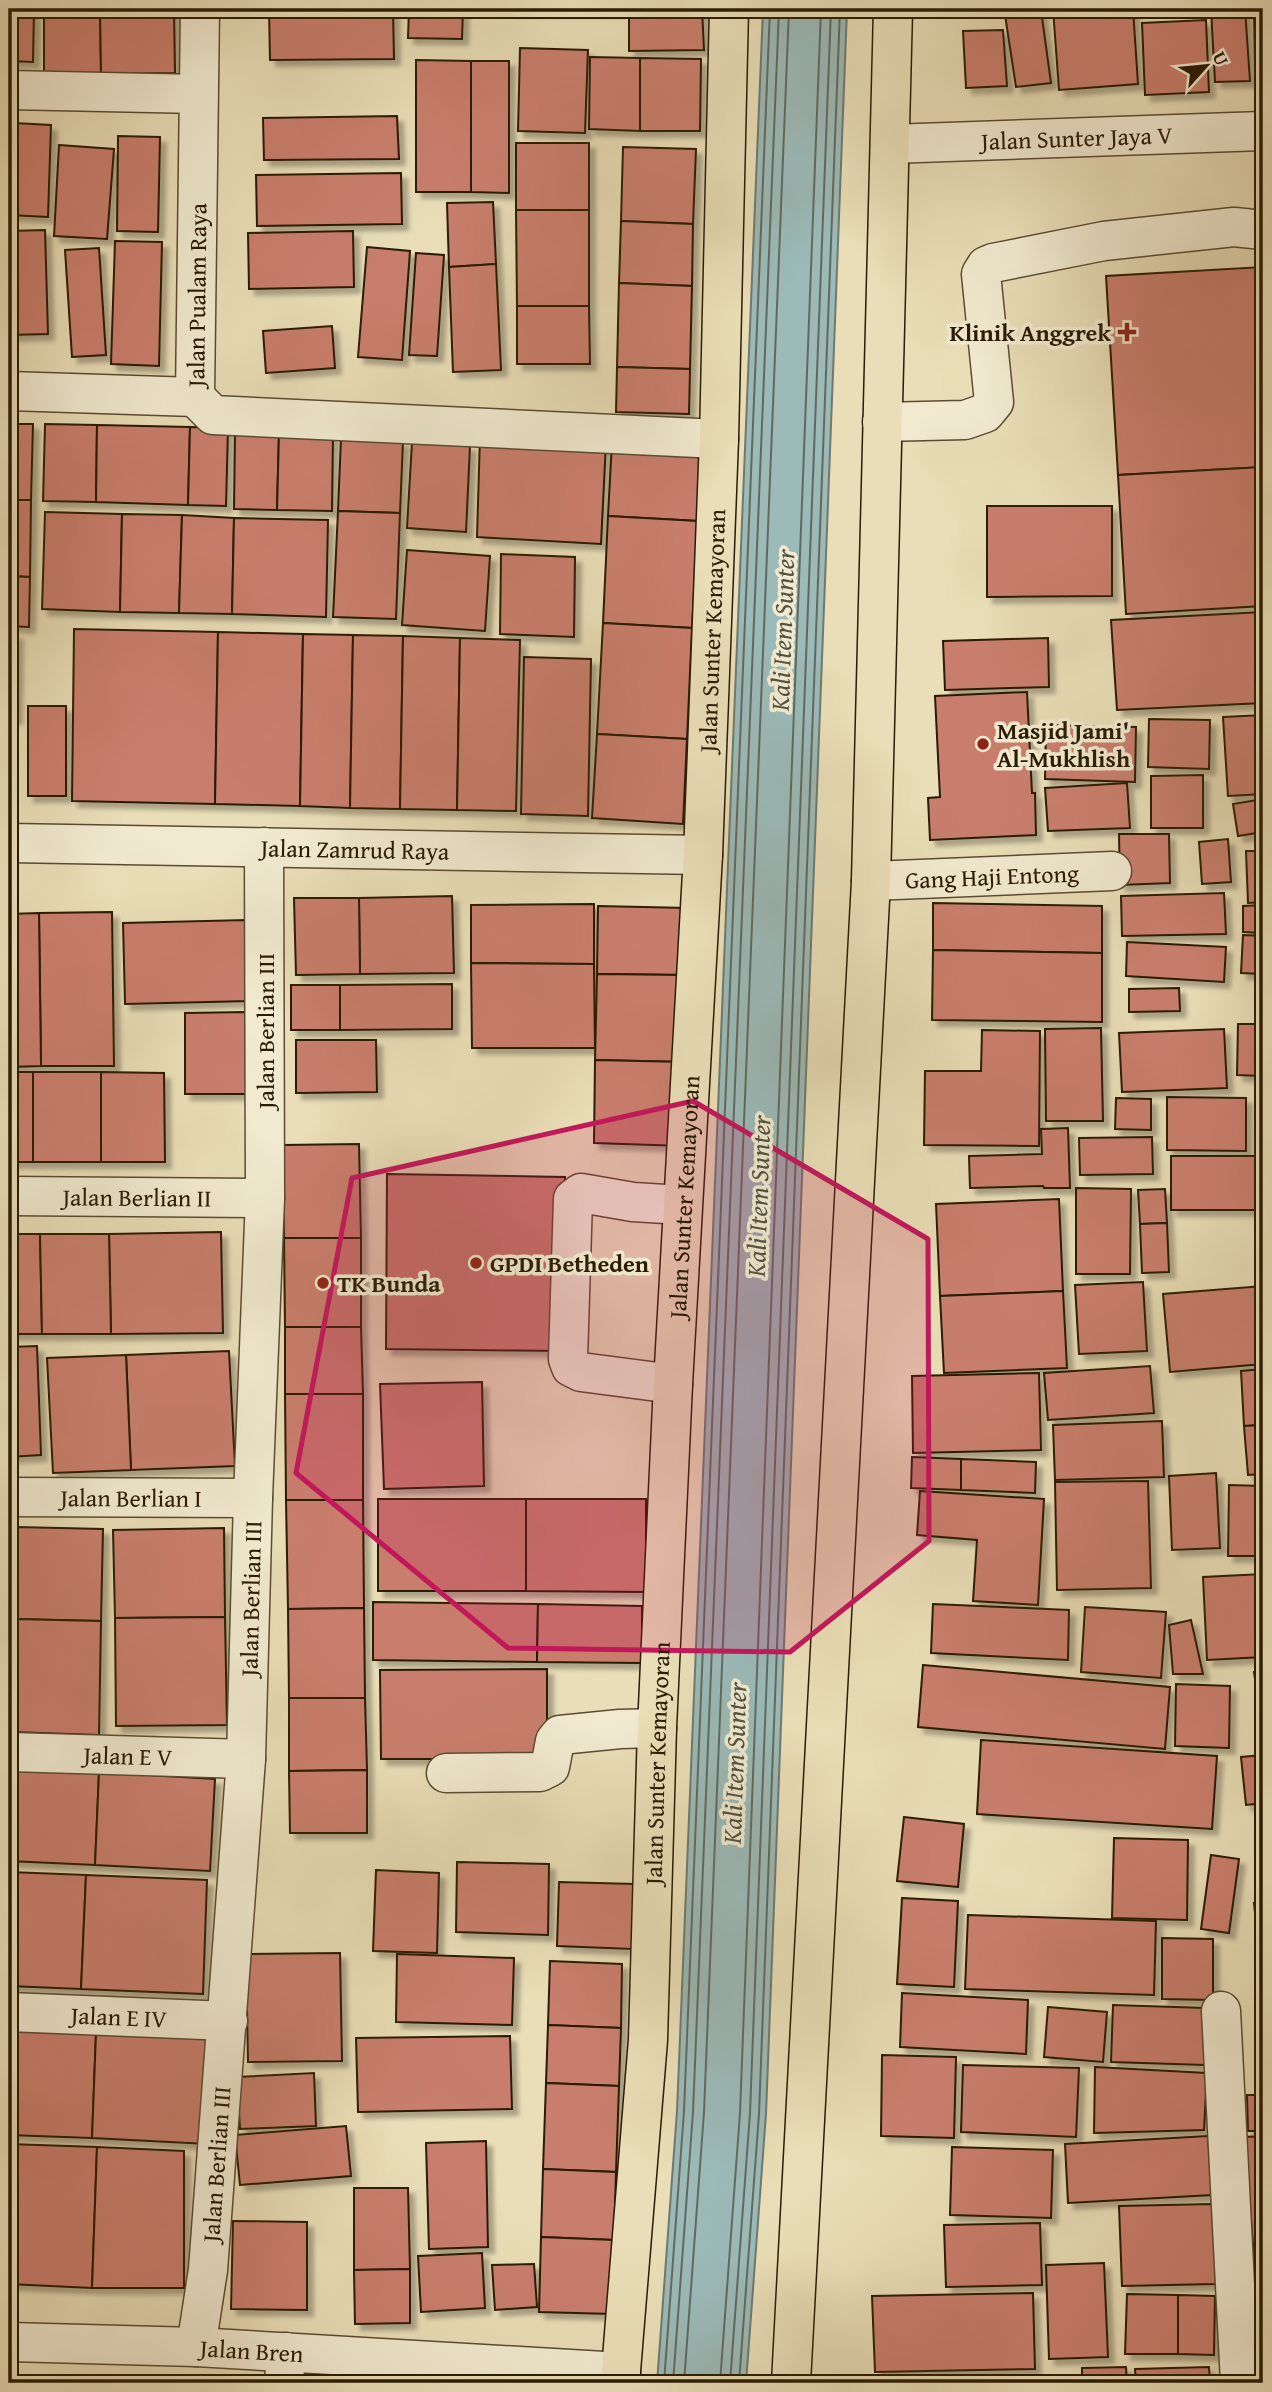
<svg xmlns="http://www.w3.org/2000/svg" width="1272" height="2392" viewBox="0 0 1272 2392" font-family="'Gentium Book Plus',serif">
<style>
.water{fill:#9bbab8;stroke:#6e7a70;stroke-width:2}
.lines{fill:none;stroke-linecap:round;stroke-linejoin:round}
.shore{stroke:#626a5e;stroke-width:2}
.building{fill:#c97e6d;stroke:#2a1b04;stroke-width:2;filter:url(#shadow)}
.minor-casing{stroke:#5a4c31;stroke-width:41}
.major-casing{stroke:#2a1b04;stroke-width:41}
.minor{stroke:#f1ead0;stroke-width:38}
.major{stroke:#e9deb7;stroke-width:38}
.marked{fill:#c2185b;fill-opacity:0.2;stroke:#c2185b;stroke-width:5;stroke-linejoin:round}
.poi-dot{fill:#8f2418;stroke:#f1ead0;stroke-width:2.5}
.labels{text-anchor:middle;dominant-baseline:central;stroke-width:7;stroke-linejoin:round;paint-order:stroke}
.street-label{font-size:24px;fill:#2a1b04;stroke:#f1ead0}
.poi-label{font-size:24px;font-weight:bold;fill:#2a1b04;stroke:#f1ead0;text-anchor:start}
.water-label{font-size:26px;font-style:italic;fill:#525343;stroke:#f1ead0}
</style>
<defs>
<filter id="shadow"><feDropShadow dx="6" dy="6" stdDeviation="2" flood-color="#0004"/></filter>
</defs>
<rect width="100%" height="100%" fill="#e9deb7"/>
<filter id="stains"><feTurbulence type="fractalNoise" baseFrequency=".00286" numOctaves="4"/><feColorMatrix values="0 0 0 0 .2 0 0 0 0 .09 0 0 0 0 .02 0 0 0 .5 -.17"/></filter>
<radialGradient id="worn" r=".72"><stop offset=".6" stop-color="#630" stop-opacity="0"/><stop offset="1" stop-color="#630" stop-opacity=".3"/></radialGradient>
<path class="water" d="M763 9H847L766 2114 746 2383H657L677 2111Z"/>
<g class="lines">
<g class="shore">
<path d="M664 2383 684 2111 770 9"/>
<path d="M673 2383 693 2112 779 9"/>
<path d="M684 2383 704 2112 789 9"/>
<path d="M720 2383 740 2113 821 9"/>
<path d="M730 2383 750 2113 831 9"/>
<path d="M739 2383 759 2114 840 9"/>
</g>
</g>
<g class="building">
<path d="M9 9H34L33 62 9 61Z"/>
<path d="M44 9H100L101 74 44 75Z"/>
<path d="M100 9H174L175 73 101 74Z"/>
<path d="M269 9H393L394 59 270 60Z"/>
<path d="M409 9H463L462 39 408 38Z"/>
<path d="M509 9H617V11L509 10Z"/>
<path d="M629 9H702L704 50 629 51Z"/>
<path d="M1053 9H1133L1138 84 1059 90Z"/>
<path d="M1211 9H1245L1250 81 1215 82Z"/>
<path d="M1254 9H1263V69H1255Z"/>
<path d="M1041 10 1051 83 1016 87 1005 15Z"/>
<path d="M1206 20 1209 92 1145 95 1142 23Z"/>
<path d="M1003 30 1007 86 966 88 963 31Z"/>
<path d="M520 48 588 50 585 133 518 131Z"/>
<path d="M590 57 640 58V131L589 129Z"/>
<path d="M640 58 701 59 700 131H640Z"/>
<path d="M416 60 471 61V192H416Z"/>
<path d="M471 61H509V193L471 192Z"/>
<path d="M397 116 399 159 264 160 263 118Z"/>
<path d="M14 123 51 125 48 217 9 215Z"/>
<path d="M118 136 160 137 158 232 117 231Z"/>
<rect x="516" y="143" width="73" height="67"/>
<path d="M59 145 114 149 107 239 54 236Z"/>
<path d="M623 147 696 149 693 224 621 221Z"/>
<path d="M401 173 402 224 257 226 256 175Z"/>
<path d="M493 202 496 264 449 267 447 203Z"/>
<path d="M516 210H589V306H517Z"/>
<path d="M621 221 693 224 692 286 619 283Z"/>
<path d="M45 230 48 334 9 335V231Z"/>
<path d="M353 231 354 287 249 289 248 233Z"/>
<path d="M115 241 162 242 159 366 111 364Z"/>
<path d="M367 247 410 251 402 360 358 357Z"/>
<path d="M99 248 106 355 72 357 65 250Z"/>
<path d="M416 253 444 255 437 356 409 355Z"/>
<path d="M496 264 501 370 453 372 449 267Z"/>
<path d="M1263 267V467L1118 475 1106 276Z"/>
<path d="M619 283 692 286 690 369 617 367Z"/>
<path d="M517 306H589L590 364H517Z"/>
<path d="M332 326 335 368 266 373 263 331Z"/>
<path d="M617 367 690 369 689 414 616 412Z"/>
<path d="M9 424H33L31 500H9Z"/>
<path d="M45 424 97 425 96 502 43 501Z"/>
<path d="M97 425 190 427 188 505 96 502Z"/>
<path d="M190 427 228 428 226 506 188 505Z"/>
<path d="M235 431 279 432 277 510 234 509Z"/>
<path d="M279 432 333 434 332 511 277 510Z"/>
<path d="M480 436 606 442 601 544 477 537Z"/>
<path d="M341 438 403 441 400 513 338 511Z"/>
<path d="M412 442 470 446 466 532 407 528Z"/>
<path d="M612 442 703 447 698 521 608 516Z"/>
<path d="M1263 467V606L1126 614 1118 475Z"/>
<path d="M9 500H31L30 577 9 576Z"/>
<path d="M987 506H1112V596L987 597Z"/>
<path d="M338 511 400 513 396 619 333 617Z"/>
<path d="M45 512 122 514 120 612 42 609Z"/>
<path d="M122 514 182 515 179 613 120 612Z"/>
<path d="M182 515 234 518 232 614 179 613Z"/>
<path d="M608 516 698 521 692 628 603 623Z"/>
<path d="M234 518 328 520 326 617 232 614Z"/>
<path d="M407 550 490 556 485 631 402 625Z"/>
<path d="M501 554 575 557 574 637 500 634Z"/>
<path d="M9 576 30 577 29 627 9 626Z"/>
<path d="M1263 612V703L1117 710 1111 620Z"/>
<path d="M603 623 692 628 687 739 597 734Z"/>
<path d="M74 629 218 632 215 804 72 801Z"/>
<path d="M218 632 303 634 300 806 215 804Z"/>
<path d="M9 634H17L16 718H9Z"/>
<path d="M303 634 353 635 350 808 300 806Z"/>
<path d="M353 635 403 636 400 809 350 808Z"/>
<path d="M403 636 460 638 457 810 400 809Z"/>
<path d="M460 638 520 640 516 811 457 810Z"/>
<path d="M1048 638 1049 687 945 690 943 641Z"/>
<path d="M524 657 591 659 588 816 521 814Z"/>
<path d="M1027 692 1032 793H1035L1036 835 930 840 928 798 940 797 935 696Z"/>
<rect x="28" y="706" width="38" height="90"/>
<path d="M1263 715V794L1228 796 1223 717Z"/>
<path d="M1149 719 1210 720 1209 769 1148 767Z"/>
<path d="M1046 725 1136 727 1135 782 1045 779Z"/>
<path d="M597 734 687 739 683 824 592 818Z"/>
<path d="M1203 775V828H1151V776Z"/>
<path d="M1127 783 1130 828 1048 831 1045 788Z"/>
<path d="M1263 799V832L1238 836 1233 804Z"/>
<path d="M1119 834H1169L1170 883 1120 885Z"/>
<path d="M1228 839 1231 882 1202 884 1199 842Z"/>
<path d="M1246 851H1263V902L1248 903Z"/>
<path d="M1224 893 1226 934 1122 936 1121 896Z"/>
<path d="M452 896 454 973 360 974 359 898Z"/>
<path d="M294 898H359L360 974 296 975Z"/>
<path d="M933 903 1102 906V953L933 950Z"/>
<path d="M594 904V964L471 963V905Z"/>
<path d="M1263 905V933L1243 932V906Z"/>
<path d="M598 906 688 908 686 975 597 974Z"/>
<path d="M112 912 114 1066H41L39 913Z"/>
<path d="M39 913 41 1066 9 1067V914Z"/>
<path d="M247 920 249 1001 125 1004 123 923Z"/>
<path d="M1243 935 1263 936V974L1241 973Z"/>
<path d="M1127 942 1226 947 1224 982 1126 976Z"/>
<path d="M933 950 1102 953V1022L932 1020Z"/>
<path d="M471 963 594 964 595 1048H472Z"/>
<path d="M597 974 686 975 685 1062 595 1060Z"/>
<path d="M1261 979H1263V1013H1259Z"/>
<path d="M452 984V1029L340 1030V985Z"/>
<rect x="291" y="985" width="49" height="45"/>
<path d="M1179 988 1180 1011 1129 1012V989Z"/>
<path d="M246 1012 247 1094H185V1013Z"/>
<path d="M1238 1024H1263V1076L1237 1075Z"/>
<path d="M1101 1028 1103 1121H1046L1045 1029Z"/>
<path d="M1224 1029 1227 1088 1122 1092 1119 1033Z"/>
<path d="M982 1030 1040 1031 1039 1146 924 1145 925 1071H981Z"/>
<path d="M296 1040H376L377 1092 296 1093Z"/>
<path d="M595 1060 685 1062 683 1146 594 1143Z"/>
<rect x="9" y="1072" width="24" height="90"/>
<rect x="33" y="1072" width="68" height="90"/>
<path d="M101 1072 164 1073 165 1162H101Z"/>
<path d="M1260 1085H1263V1153H1262Z"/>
<path d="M1167 1097 1246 1098V1151L1167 1150Z"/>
<path d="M1116 1098 1151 1099V1130L1115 1129Z"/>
<path d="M1068 1128 1070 1188H1044L1043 1186 970 1188 969 1156 1042 1154 1041 1129Z"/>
<path d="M1152 1137 1153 1174 1080 1175 1079 1138Z"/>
<path d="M359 1144 361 1238H284L282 1145Z"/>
<rect x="1171" y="1156" width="84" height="54"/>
<path d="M387 1174 565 1177V1351L386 1349Z"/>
<path d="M1076 1188 1131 1189 1130 1274H1076Z"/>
<path d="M1165 1189 1167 1223 1140 1224 1138 1190Z"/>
<path d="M1263 1196V1248L1260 1197Z"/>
<path d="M1059 1199 1063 1291 940 1296 936 1204Z"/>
<path d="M1167 1223 1169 1272 1142 1273 1140 1224Z"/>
<path d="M221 1232 223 1333 111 1334 109 1234Z"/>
<path d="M9 1234H40L42 1334H9Z"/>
<path d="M40 1234H109L111 1334H42Z"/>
<path d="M284 1238H361V1327H285Z"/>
<path d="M1143 1282 1147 1351 1079 1354 1075 1285Z"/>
<path d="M1263 1286V1364L1170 1372 1163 1294Z"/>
<path d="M1063 1291 1067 1368 944 1373 940 1296Z"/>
<path d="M285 1327H361L363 1394H285Z"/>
<path d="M37 1346 41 1455 9 1457V1347Z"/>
<path d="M229 1351 235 1466 131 1470 126 1355Z"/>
<path d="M126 1355 131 1470 53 1473 47 1358Z"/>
<path d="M1150 1366 1154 1413 1048 1420 1044 1373Z"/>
<path d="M1263 1369V1425L1244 1426 1241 1371Z"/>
<path d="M1039 1373 1041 1450 913 1453 912 1376Z"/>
<path d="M482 1382 484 1486 384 1489 380 1384Z"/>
<path d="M285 1394H363V1500H286Z"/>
<path d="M1162 1421 1164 1477 1055 1480 1053 1425Z"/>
<path d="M1263 1425V1474L1248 1475 1244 1426Z"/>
<path d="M912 1457 961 1459V1490L911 1488Z"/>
<path d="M961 1459 1036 1462 1035 1493 961 1490Z"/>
<path d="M1216 1473 1220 1548 1172 1550 1169 1476Z"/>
<path d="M1148 1481 1151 1588 1057 1590 1055 1482Z"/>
<path d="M1229 1485 1263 1486V1556H1228Z"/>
<path d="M920 1491 1044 1499 1038 1605 973 1601 977 1540 917 1535Z"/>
<rect x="378" y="1499" width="148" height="92"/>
<path d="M526 1499H646V1592L526 1591Z"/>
<path d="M286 1500H363L364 1608 288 1609Z"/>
<path d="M16 1527 103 1529 101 1621 14 1619Z"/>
<path d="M224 1528 225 1617 115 1618 113 1530Z"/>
<path d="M1263 1574V1657L1207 1660 1203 1577Z"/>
<path d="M373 1602 538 1604 537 1662 373 1660Z"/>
<path d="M538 1604 642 1606V1663L537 1662Z"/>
<path d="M933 1604 1069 1610 1068 1660 931 1653Z"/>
<path d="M1085 1607 1166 1612 1161 1678 1081 1672Z"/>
<path d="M364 1608 365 1698H289L288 1609Z"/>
<path d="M225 1617 227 1725 116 1726 115 1618Z"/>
<path d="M14 1619 101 1621 99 1735 12 1732Z"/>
<path d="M1191 1620 1203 1674H1173L1169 1625Z"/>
<path d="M923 1665 1170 1687 1165 1749 918 1727Z"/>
<path d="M547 1669V1759H381L380 1670Z"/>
<path d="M1263 1670V1707H1259L1254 1672Z"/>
<path d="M1176 1684 1230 1686 1229 1748 1175 1746Z"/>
<path d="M289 1698H365L367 1770 289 1771Z"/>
<path d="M981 1740 1217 1756 1212 1829 977 1814Z"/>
<path d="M1263 1755V1803L1246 1805 1241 1757Z"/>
<path d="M9 1769 99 1772 95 1865 9 1861Z"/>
<path d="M367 1770V1833H290L289 1771Z"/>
<path d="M99 1772 215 1779 210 1871 95 1865Z"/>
<path d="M904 1817 964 1824 958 1887 897 1881Z"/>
<path d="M1114 1838 1188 1840 1187 1920 1112 1918Z"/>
<path d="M1211 1855 1239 1859 1229 1933 1201 1929Z"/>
<path d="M457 1862 549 1864 548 1935 456 1932Z"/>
<path d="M376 1870 439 1873 437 1953 373 1951Z"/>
<path d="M9 1872 86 1875 81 1989 9 1986Z"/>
<path d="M86 1875 207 1880 203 1994 81 1989Z"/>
<path d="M559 1882 635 1884 633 1949 557 1946Z"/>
<path d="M902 1898 958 1901 954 1987 897 1984Z"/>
<path d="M1263 1902V1973H1261L1254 1903Z"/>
<path d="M968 1915 1156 1921 1154 1995 965 1989Z"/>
<path d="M1162 1938 1213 1939V2000L1162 1999Z"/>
<path d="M340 1953 342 2061 248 2062 246 1954Z"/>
<path d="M397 1954 514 1958 512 2025 396 2022Z"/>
<path d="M550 1961 622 1964 621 2028 548 2025Z"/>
<path d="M902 1993 1028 2000 1026 2054 900 2047Z"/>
<path d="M1113 2005 1206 2008 1205 2065 1111 2062Z"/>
<path d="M1048 2007 1107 2012 1103 2062 1044 2057Z"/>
<path d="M548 2025 621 2028 619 2086 546 2083Z"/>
<path d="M9 2029 96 2033 92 2138 9 2135Z"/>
<path d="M96 2033 212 2038 208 2144 92 2138Z"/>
<path d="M510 2036 512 2109 358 2112 356 2038Z"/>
<path d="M882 2055 956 2057 954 2138 881 2136Z"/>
<path d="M963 2065 1079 2068 1076 2137 961 2132Z"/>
<path d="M1095 2067 1207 2073 1204 2130 1094 2133Z"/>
<path d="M314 2073 316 2126 240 2129 237 2077Z"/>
<path d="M546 2083 619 2086 616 2172 543 2169Z"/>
<path d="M1247 2095H1263V2131H1248Z"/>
<path d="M346 2126 351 2176 240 2185 235 2135Z"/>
<path d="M1208 2136 1212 2195 1068 2203 1065 2144Z"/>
<path d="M1263 2136V2268L1255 2269 1244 2137Z"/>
<path d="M486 2141 488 2247 429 2249 426 2143Z"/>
<path d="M9 2144 97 2147 92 2288 9 2284Z"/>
<path d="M97 2147 184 2151V2288H92Z"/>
<path d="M952 2147 1053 2150 1051 2218 950 2215Z"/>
<path d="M543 2169 616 2172 614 2240 541 2237Z"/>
<path d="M354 2188H408L410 2269 354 2270Z"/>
<path d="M1213 2204 1216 2284 1122 2286 1119 2206Z"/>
<path d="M233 2221 307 2222V2310L231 2309Z"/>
<path d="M1040 2223 1042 2285 946 2287 944 2225Z"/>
<path d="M541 2237 614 2240 612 2314 539 2312Z"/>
<path d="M482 2253 485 2308 421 2312 418 2256Z"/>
<path d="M1104 2263 1108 2357 1049 2359 1046 2265Z"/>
<path d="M534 2264 537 2307 495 2310 492 2265Z"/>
<path d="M410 2269V2323L355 2324 354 2270Z"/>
<path d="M1242 2277H1263V2344L1244 2345Z"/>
<path d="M1033 2293 1035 2369 875 2372 872 2296Z"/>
<path d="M1127 2294 1178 2295V2354H1125Z"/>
<path d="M1178 2295 1215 2296 1214 2355 1178 2354Z"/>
<path d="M1255 2348H1263V2383H1253Z"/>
<path d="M1126 2367 1127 2383H1082V2368Z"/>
<path d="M1209 2367 1210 2383H1136L1135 2369Z"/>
</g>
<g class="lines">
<defs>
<g id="minor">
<path d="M9 90 198 94"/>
<path id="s1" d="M890 144 1263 131"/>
<path d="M9 391 195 397"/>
<path d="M195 397 213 415 719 439"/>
<path id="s2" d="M195 397 200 9"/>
<path d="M882 422 965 420 985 413 994 402 981 274 986 266 993 263 1104 241 1234 227 1263 230"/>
<path id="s3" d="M9 843 703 855"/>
<path id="s4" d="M871 881 1112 871"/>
<path id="s5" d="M9 1196 265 1198"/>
<path d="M673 1384 581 1372 571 1367 568 1359 573 1199 581 1193 633 1202 682 1205"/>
<path id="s6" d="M9 1497 253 1498"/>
<path id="s7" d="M9 1752 246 1759"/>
<path d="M446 1773 540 1772 550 1767 555 1741 560 1735 620 1729 657 1728"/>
<path d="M1221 2011 1240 2383"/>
<path id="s8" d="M9 2012 228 2021"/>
<path id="s9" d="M9 2342 196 2347 621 2372"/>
<path id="s10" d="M196 2347 208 2270 246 1759 253 1498 265 1198 264 847"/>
<path d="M284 2383 286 2352"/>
</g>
<g id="major">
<path id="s11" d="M620 2383 648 2040 657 1728 673 1384 703 855 719 439 729 9"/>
<path d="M791 2383 871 881 893 9"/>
</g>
</defs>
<use href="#minor" class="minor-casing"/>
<use href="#major" class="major-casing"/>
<use href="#minor" class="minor"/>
<use href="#major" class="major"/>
</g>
<path class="marked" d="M693 1101 928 1239 929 1541 790 1652 508 1648 296 1473 352 1178Z"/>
<g class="poi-dot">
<path d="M1123.5 321.5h7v7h7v7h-7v7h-7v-7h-7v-7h7z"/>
<circle cx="983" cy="744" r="7"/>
<circle cx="476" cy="1263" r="7"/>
<circle cx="323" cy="1283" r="7"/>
</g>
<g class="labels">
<g class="street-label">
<text stroke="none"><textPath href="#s1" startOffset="187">Jalan Sunter Jaya V</textPath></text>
<text stroke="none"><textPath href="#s2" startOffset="102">Jalan Pualam Raya</textPath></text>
<text stroke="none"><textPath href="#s11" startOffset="1755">Jalan Sunter Kemayoran</textPath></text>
<text stroke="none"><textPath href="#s3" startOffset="346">Jalan Zamrud Raya</textPath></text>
<text stroke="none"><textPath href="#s4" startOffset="121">Gang Haji Entong</textPath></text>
<text transform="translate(265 1031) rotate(-90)">Jalan Berlian III</text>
<text stroke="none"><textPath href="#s11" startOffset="1188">Jalan Sunter Kemayoran</textPath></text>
<text stroke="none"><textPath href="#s5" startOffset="128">Jalan Berlian II</textPath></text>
<text stroke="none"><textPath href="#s6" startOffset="122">Jalan Berlian I</textPath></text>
<text stroke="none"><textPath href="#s10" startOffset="751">Jalan Berlian III</textPath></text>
<text stroke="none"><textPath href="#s7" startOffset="119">Jalan E V</textPath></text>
<text stroke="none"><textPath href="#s11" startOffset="621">Jalan Sunter Kemayoran</textPath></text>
<text stroke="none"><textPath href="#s8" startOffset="110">Jalan E IV</textPath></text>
<text stroke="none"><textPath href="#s10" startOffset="184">Jalan Berlian III</textPath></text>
<text stroke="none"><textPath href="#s9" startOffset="243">Jalan Bren</textPath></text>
</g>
<g class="poi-label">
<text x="1111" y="332" text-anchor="end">Klinik Anggrek</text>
<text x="997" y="730">Masjid Jami'<tspan x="997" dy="28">Al-Mukhlish</tspan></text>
<text x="490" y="1263">GPDI Betheden</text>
<text x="337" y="1283">TK Bunda</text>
</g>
<g class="water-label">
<text transform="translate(782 630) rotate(-88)">Kali Item Sunter</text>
<text transform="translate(758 1196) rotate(-88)">Kali Item Sunter</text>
<text transform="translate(734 1763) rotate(-88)">Kali Item Sunter</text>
</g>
</g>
<rect width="1272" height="2392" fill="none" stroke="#e9deb7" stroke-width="35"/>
<rect x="10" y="10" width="1251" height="2371" fill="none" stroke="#2a1b04" stroke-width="3.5"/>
<rect x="18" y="18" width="1237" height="2357" fill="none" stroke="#2a1b04" stroke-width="2"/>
<g transform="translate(1206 66) rotate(63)" stroke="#f1ead0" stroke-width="5" paint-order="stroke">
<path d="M0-5L12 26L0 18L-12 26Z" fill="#2a1b04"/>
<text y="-10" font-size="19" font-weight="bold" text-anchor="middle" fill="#2a1b04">U</text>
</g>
<rect width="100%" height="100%" filter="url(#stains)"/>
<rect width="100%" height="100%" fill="url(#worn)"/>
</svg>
